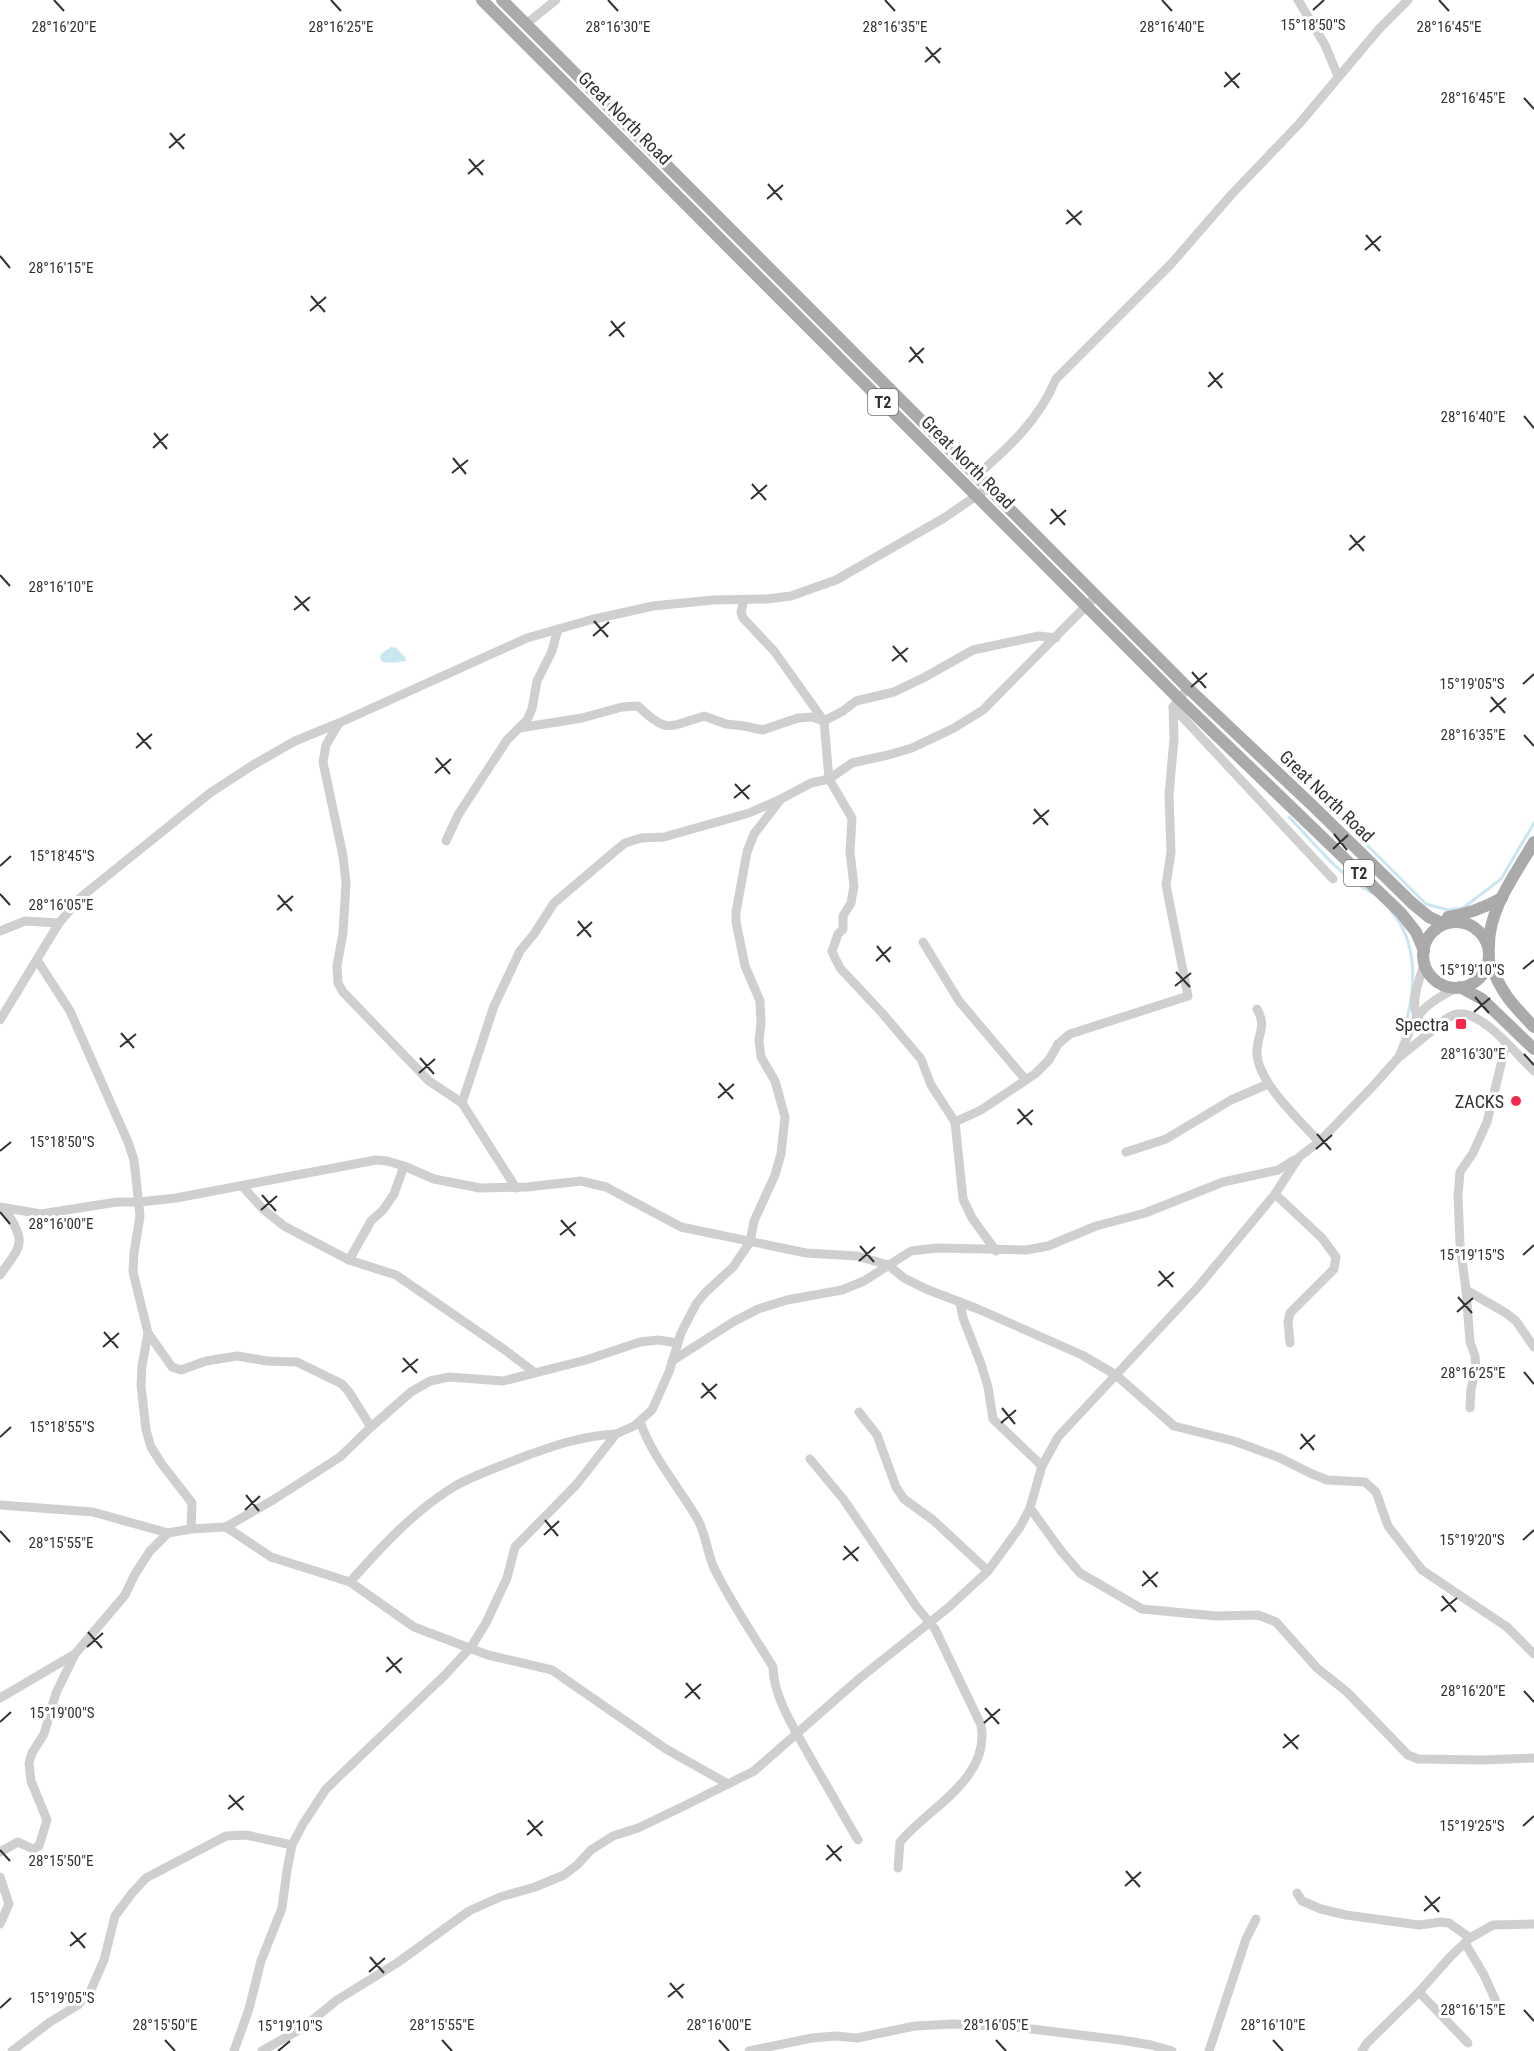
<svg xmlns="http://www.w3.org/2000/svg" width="1534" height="2051" viewBox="0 0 1534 2051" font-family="'Roboto Condensed',sans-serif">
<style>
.water{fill:#cae6f0}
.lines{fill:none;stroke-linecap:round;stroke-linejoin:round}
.stream{stroke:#cae6f0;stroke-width:3}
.minor{stroke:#cfcfcf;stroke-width:9}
.major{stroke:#aaa;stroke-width:12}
.ticks{fill:none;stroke:#323232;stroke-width:2}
.poi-dot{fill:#f6274c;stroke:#fff;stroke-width:2}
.labels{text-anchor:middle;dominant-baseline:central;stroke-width:6;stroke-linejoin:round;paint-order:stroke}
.shield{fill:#fff;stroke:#707070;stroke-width:1.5}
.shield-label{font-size:16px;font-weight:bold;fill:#323232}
.street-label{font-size:18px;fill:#323232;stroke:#fff}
.poi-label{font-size:18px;fill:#323232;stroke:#fff;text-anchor:end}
.ticks-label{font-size:15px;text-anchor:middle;fill:#323232;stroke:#fff;stroke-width:6;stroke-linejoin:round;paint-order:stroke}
</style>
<rect width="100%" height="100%" fill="#fff"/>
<path class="water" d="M391 647 396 648 405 657 406 661C400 662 386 664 381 661L380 657 382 653Z"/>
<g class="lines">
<g class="stream">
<path d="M1312 790 1426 904 1448 910 1463 908 1501 879 1534 823"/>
<path d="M1289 817C1316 845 1339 876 1374 894"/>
<path d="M1391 911C1419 943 1416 990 1404 1029"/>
</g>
<g class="minor">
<path d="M1298 0 1325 45 1338 76"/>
<path d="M526 24 556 0"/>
<path d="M976 476C1009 447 1039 420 1056 379L1171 264 1231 195 1299 124 1379 29 1408 0"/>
<path d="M744 600 741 612 743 618 774 651 824 721 829 779 852 818 850 852 854 886 851 903 843 916V929L838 934 832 951 834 956 840 968 883 1014 921 1059 931 1085 955 1122 963 1199 972 1218 996 1251"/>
<path d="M1173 707 1333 879"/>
<path d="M339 723 326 745 323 762 343 856 346 883 343 933 337 966 338 983 343 992 429 1081 462 1103 516 1188"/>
<path d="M519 728 582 718 622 707 638 706C667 734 668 727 704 716L726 724 744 726 763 730 798 718 812 717 824 721 843 711 856 701 894 692 925 677 973 650 1039 636 1056 638"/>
<path d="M446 841 458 815 507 740 527 720 532 709 537 681 552 651 558 629"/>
<path d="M0 931 25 921 59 923"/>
<path d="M923 942 959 1001 1025 1079"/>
<path d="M37 960 70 1011 128 1142 134 1160 140 1216 134 1253 133 1272 148 1333 142 1366 141 1385 146 1430 151 1447 161 1463 192 1503 191 1529"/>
<path d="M1425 962C1420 977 1409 1003 1418 1018 1420 1022 1425 1025 1429 1027 1443 1025 1445 1016 1458 1014 1482 1010 1517 1055 1534 1071"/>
<path d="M1257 1009C1268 1028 1256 1035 1257 1054 1259 1084 1300 1120 1319 1142"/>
<path d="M0 1020 59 923 81 897 210 793 253 765 295 741 339 723 527 638 590 620 653 606 713 600 767 599 791 596 836 580 944 518 988 488"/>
<path d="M1506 1044 1487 1122 1473 1153 1460 1172 1458 1196 1460 1244 1466 1290 1506 1313 1516 1321 1534 1347"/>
<path d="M1399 1057C1415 1017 1418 1006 1459 987"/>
<path d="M462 1103 494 1006 520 951 534 934 554 903 614 852 625 843 641 838 664 837 749 813 781 799 811 783 829 779 852 763 888 755 912 748 954 728 983 710 1096 596"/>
<path d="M955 1122 981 1110 1035 1074 1049 1060 1058 1044 1070 1034 1188 996 1166 885 1171 852 1169 795 1174 739 1173 707 1183 694"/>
<path d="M1126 1152 1166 1139 1231 1100 1268 1084"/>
<path d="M242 1186 264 1210 284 1226 349 1260 396 1275 505 1350 534 1372"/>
<path d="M1275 1194 1322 1238 1336 1257 1334 1269 1290 1313 1288 1322 1290 1343"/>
<path d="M0 1207 41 1214 117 1202H140L176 1198 376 1160 387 1161 404 1166 434 1179 480 1188 527 1187 581 1181 606 1187 681 1227 806 1253 857 1256 888 1265 904 1278 926 1289 978 1309 1082 1355 1116 1375 1174 1426 1234 1441 1280 1458 1310 1473 1327 1480 1365 1482 1376 1492 1388 1526 1422 1570 1507 1627 1534 1654"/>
<path d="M349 1260 371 1221 383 1210 394 1194 404 1166"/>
<path d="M0 1275C22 1244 27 1244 5 1209"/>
<path d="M1466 1290 1470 1342 1475 1356 1476 1369 1471 1389 1470 1408"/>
<path d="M960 1302 963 1318 981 1364 988 1387 993 1419 1042 1466"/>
<path d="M148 1333 172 1367 181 1370 206 1361 237 1356 267 1361 297 1362 342 1384 349 1392 371 1427"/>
<path d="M672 1361 733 1322 758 1309 787 1300 842 1290 864 1281 911 1251 937 1248 1026 1250 1048 1246 1096 1226 1145 1213 1223 1182 1278 1170 1294 1160"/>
<path d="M859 1412 877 1435 896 1487 904 1499 933 1520 988 1571"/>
<path d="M640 1422C653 1458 679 1487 698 1520 706 1535 707 1552 714 1568 730 1601 754 1636 773 1667 773 1699 799 1736 814 1764 829 1789 843 1815 858 1840"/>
<path d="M810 1459 844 1500 916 1606 935 1629 981 1725C991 1779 928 1808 900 1842L898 1868"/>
<path d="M0 1505 93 1512 168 1533 191 1529 226 1527 271 1557 350 1582 414 1627 488 1655 552 1670 666 1749 728 1784"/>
<path d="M1030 1508 1062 1552 1080 1573 1142 1609 1216 1616 1258 1615 1276 1622 1317 1668 1347 1692 1408 1755 1418 1759 1484 1760 1534 1758"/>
<path d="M226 1527 273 1500 340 1457 371 1427 411 1392 430 1381 449 1377 503 1381 586 1360 640 1342 658 1340 678 1343"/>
<path d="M350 1582C382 1546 414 1511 455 1486 476 1474 501 1466 523 1457 555 1445 582 1436 616 1434"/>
<path d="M0 1698 75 1654 125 1595 135 1574 150 1551 168 1533"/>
<path d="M0 1852 18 1842 33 1849 39 1846 47 1820 31 1781 29 1763 32 1753 44 1734 56 1693 75 1654"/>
<path d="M0 1877 9 1904 0 1924"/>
<path d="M1297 1893 1302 1901 1321 1909 1346 1915 1419 1925 1441 1922 1449 1923 1470 1938"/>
<path d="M1465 1943 1484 1975 1498 2006"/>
<path d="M1419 1992 1468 2043"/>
<path d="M12 2051 50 2022 78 2005 90 1992 104 1960 115 1916 132 1893 146 1878 226 1836 246 1835 292 1845"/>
<path d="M234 2051 249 2009 261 1961 282 1908 287 1870 292 1845 303 1824 326 1789 445 1675 471 1647 486 1623 507 1578 515 1547 576 1485 616 1434 634 1426 652 1410 669 1372 681 1333 696 1304 705 1293 733 1267 750 1242 754 1221 775 1175 781 1154 785 1117 775 1081 761 1057 759 1041 761 1023 760 1001 745 966 736 922V912L747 852 754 834 781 799"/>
<path d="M262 2051 304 2027 337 2000 397 1963 469 1911 500 1897 535 1887 564 1875 577 1865 591 1850 613 1836 638 1828 680 1808 754 1771 860 1678 949 1607 988 1571 1020 1527 1030 1508 1042 1466 1058 1437 1198 1287 1275 1194 1299 1157 1319 1142 1374 1085 1398 1058 1438 1026"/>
<path d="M749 2051 812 2038 835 2036 857 2038 915 2026 953 2024 1015 2027 1121 2040 1151 2045 1172 2051"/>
<path d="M1209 2051 1246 1939 1256 1919"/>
<path d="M1362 2051 1367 2043 1419 1992 1450 1957 1470 1938 1493 1925 1534 1924"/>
</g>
<g class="major">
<path d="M482 0 1178 698 1401 913 1416 932 1424 951"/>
<path d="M502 0 1188 688 1313 806 1412 903 1429 917 1444 924"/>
<path d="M1448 917C1469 914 1484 908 1502 898"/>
<circle cx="1456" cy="955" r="33"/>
<path d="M1489 947C1488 909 1516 874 1534 842"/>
<path d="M1489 961C1502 994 1510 1002 1534 1027"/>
<path d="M1460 987 1482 999 1534 1049"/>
</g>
</g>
<path class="ticks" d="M54 0 64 11M331 0 341 11M608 0 618 11M885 0 895 11M1162 0 1172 11M1439 0 1449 11M1313 10 1324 0M926 47 940 63M925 62 941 48M1225 72 1239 88M1224 87 1240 73M1524 98 1534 109M170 133 184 149M169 148 185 134M469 159 483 175M468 174 484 160M768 184 782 200M767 199 783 185M1067 210 1081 225M1066 224 1082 211M1366 235 1380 251M1365 250 1381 236M0 256 10 268M311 296 325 312M310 311 326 297M611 321 624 337M609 336 625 322M910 347 923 363M909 362 924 348M1209 372 1222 388M1208 387 1223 373M1524 416 1534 428M154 433 167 449M153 448 168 434M453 458 466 474M452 473 468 460M752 484 766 500M751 499 767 485M1051 509 1065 525M1050 524 1066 510M1350 535 1364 551M1349 550 1365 536M0 575 10 586M295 596 309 611M294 610 310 597M594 621 608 637M593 636 609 622M893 646 907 662M892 661 908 648M1192 672 1206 688M1523 684 1534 674M1191 687 1207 673M1491 697 1505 713M1490 712 1506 698M137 733 151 749M1524 735 1534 746M136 748 152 734M436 758 450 774M435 773 451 759M735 784 749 799M734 798 750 785M1034 809 1048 825M1033 824 1049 810M1334 834 1347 850M1333 849 1348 835M0 866 11 856M0 894 10 905M278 895 292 911M277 910 293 896M578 921 591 937M577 936 592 922M877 946 890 962M876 961 891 947M1523 969 1534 960M1176 972 1190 987M1175 986 1191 973M1475 997 1489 1013M1474 1012 1490 998M121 1033 134 1048M120 1047 136 1034M1524 1054 1534 1065M420 1058 434 1074M419 1073 435 1059M719 1083 733 1099M718 1098 734 1084M1018 1109 1032 1125M1017 1124 1033 1110M1317 1134 1331 1150M1316 1149 1332 1135M0 1151 11 1142M262 1195 276 1211M261 1210 277 1196M0 1212 10 1224M561 1220 575 1236M560 1235 576 1222M860 1246 874 1262M1523 1255 1534 1245M859 1261 875 1247M1159 1271 1173 1287M1158 1286 1174 1272M1458 1297 1472 1313M1457 1312 1473 1298M104 1332 118 1348M103 1347 119 1333M403 1358 417 1373M402 1372 418 1359M1524 1372 1534 1384M702 1383 716 1399M701 1398 717 1384M1002 1408 1015 1424M1001 1423 1016 1410M1301 1434 1314 1450M0 1437 11 1427M1300 1449 1315 1435M246 1495 259 1511M245 1510 260 1496M545 1520 558 1536M0 1531 10 1542M544 1535 559 1521M1523 1540 1534 1530M844 1546 858 1561M843 1560 859 1547M1143 1571 1157 1587M1142 1586 1158 1572M1442 1596 1456 1612M1441 1611 1457 1598M88 1632 102 1648M87 1647 103 1633M387 1657 401 1673M386 1672 402 1658M686 1683 700 1699M1524 1691 1534 1702M685 1698 701 1684M985 1708 999 1724M0 1722 11 1712M984 1723 1000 1709M1284 1734 1298 1749M1283 1748 1299 1735M229 1795 243 1810M228 1809 244 1796M528 1820 542 1836M1523 1826 1534 1816M527 1835 543 1821M827 1845 841 1861M0 1850 10 1861M826 1860 842 1846M1126 1871 1140 1887M1125 1886 1141 1872M1425 1896 1439 1912M1424 1911 1440 1897M71 1932 85 1948M70 1946 86 1933M370 1957 384 1973M369 1972 385 1958M670 1983 683 1998M668 1997 684 1984M0 2008 11 1998M1524 2010 1534 2021M165 2040 175 2051M442 2040 452 2051M719 2040 729 2051M996 2040 1006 2051M1273 2040 1283 2051M278 2051 290 2041"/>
<g class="poi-dot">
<rect x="1455" y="1018" width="12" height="12" rx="3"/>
<circle cx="1516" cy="1101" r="6"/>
</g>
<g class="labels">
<g class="shield">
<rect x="868" y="389" width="30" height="26" rx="4.5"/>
<rect x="1344" y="860" width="30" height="26" rx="4.5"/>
</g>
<g class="shield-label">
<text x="883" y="402">T2</text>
<text x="1359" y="873">T2</text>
</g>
<g class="street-label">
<text transform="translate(625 118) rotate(45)">Great North Road</text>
<text transform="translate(968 462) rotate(45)">Great North Road</text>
<text transform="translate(1327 796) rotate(44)">Great North Road</text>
</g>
<g class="poi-label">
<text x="1449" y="1024">Spectra</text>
<text x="1504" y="1101">ZACKS</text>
</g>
</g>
<g class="ticks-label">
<text x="1313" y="30">15°18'50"S</text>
<text x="64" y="32">28°16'20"E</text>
<text x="1172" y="32">28°16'40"E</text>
<text x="341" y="32">28°16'25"E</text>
<text x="618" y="32">28°16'30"E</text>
<text x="895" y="32">28°16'35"E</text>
<text x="1449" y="32">28°16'45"E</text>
<text x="1473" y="103">28°16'45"E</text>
<text x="61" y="273">28°16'15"E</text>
<text x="1473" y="422">28°16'40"E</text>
<text x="61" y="592">28°16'10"E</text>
<text x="1472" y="689">15°19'05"S</text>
<text x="1473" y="740">28°16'35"E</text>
<text x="62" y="861">15°18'45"S</text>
<text x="61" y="910">28°16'05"E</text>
<text x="1472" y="975">15°19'10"S</text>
<text x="1473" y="1059">28°16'30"E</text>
<text x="62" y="1147">15°18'50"S</text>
<text x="61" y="1229">28°16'00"E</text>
<text x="1472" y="1260">15°19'15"S</text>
<text x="1473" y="1378">28°16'25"E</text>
<text x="62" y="1432">15°18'55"S</text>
<text x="1472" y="1545">15°19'20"S</text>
<text x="61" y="1548">28°15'55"E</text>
<text x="1473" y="1696">28°16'20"E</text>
<text x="62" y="1718">15°19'00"S</text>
<text x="1472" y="1831">15°19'25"S</text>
<text x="61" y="1866">28°15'50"E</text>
<text x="62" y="2003">15°19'05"S</text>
<text x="1473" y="2015">28°16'15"E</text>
<text x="165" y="2030">28°15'50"E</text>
<text x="442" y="2030">28°15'55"E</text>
<text x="719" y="2030">28°16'00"E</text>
<text x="996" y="2030">28°16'05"E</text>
<text x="1273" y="2030">28°16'10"E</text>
<text x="290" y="2031">15°19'10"S</text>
</g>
</svg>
